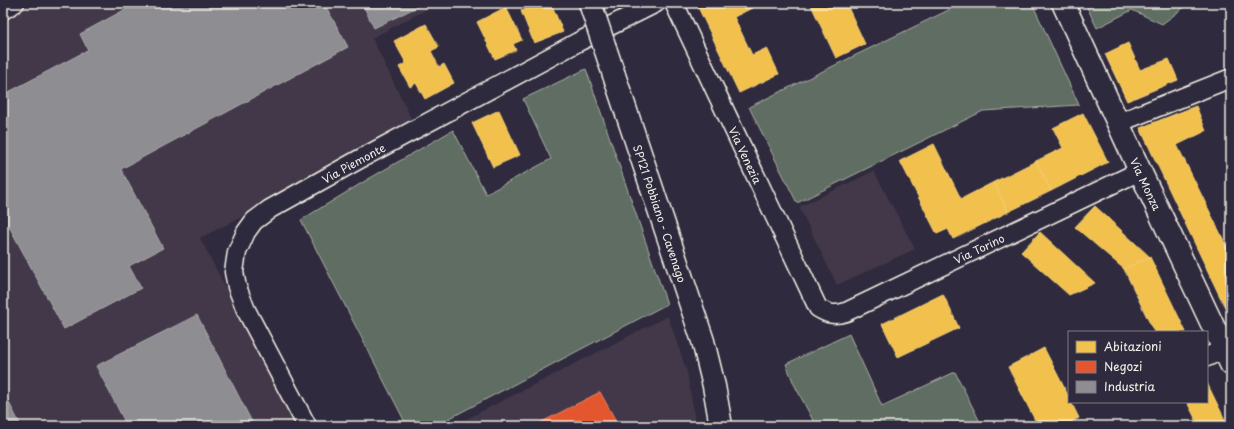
<svg xmlns="http://www.w3.org/2000/svg" width="1234" height="429" viewBox="0 0 1234 429" font-family="'Playpen Sans',sans-serif">
<style>
.built{fill:#433849}
.green{fill:#5f6d62;stroke:#aaafa5}
.homes{fill:#f2c14e;stroke:#f3cf7c}
.shops{fill:#e4572e;stroke:#e98566}
.industry{fill:#8d8d92;stroke:#acabac}
.lines{fill:none;stroke-linecap:round;stroke-linejoin:round}
.minor-casing{stroke:#f4f1e8;stroke-width:21}
.tertiary-casing{stroke:#f4f1e8;stroke-width:25}
.secondary-casing{stroke:#f4f1e8;stroke-width:25}
.minor{stroke:#2f2a3d;stroke-width:18}
.tertiary{stroke:#2f2a3d;stroke-width:22}
.secondary{stroke:#2f2a3d;stroke-width:22}
.secondary-bridge-casing{stroke:#f4f1e8;stroke-width:25;stroke-linecap:butt}
.secondary-bridge{stroke:#2f2a3d;stroke-width:22}
.labels{text-anchor:middle;dominant-baseline:central;stroke-width:4;stroke-linejoin:round;paint-order:stroke}
.street-label{font-size:11px;fill:#f4f1e8;stroke:#2f2a3d}
</style>
<rect width="100%" height="100%" fill="#2f2a3d"/>
<filter id="ink" filterUnits="userSpaceOnUse"><feTurbulence type="fractalNoise" baseFrequency=".025" numOctaves="2"/><feDisplacementMap in="SourceGraphic" scale="8" xChannelSelector="R" yChannelSelector="G"/><feConvolveMatrix kernelMatrix="1 2 1 2 8 2 1 2 1" color-interpolation-filters="sRGB"/></filter>
<g filter="url(#ink)">
<g class="built">
<path d="M3 3H439L372 38 416 128 200 238 297 426H3Z"/>
<path d="M874 171 915 249 837 285 799 207Z"/>
<path d="M668 316 687 372 696 426H453Z"/>
</g>
<g class="green">
<path d="M963 3H1032L1079 105 983 111 797 203 749 107Z"/>
<path d="M1085 3H1190L1162 24 1132 10 1097 28Z"/>
<path d="M586 69 667 304 435 426H407L301 220 365 181 453 130 486 194 551 159 523 99Z"/>
<path d="M849 334 882 406 955 372 982 426H816L794 384 786 364Z"/>
</g>
<g class="homes">
<path d="M541 3H551L563 32 534 43 521 11Z"/>
<path d="M696 3H762L734 17 752 55 767 48 779 74 739 93Z"/>
<path d="M810 3H846L865 44 836 58Z"/>
<path d="M506 7 522 40 513 44 516 50 495 59 477 22Z"/>
<path d="M426 24 439 47 431 51 439 67 444 64 454 83 425 99 416 83 410 87 399 67 406 63 394 41Z"/>
<path d="M1128 43 1140 70 1169 59 1178 80 1127 101 1105 54Z"/>
<path d="M1196 106 1206 131 1177 145 1231 255V320L1140 128Z"/>
<path d="M499 110 520 155 493 167 472 123Z"/>
<path d="M1083 113 1108 162 1051 191 1036 161 1063 148 1053 128Z"/>
<path d="M934 144 961 199 994 182 1008 212 953 239 948 229 937 234 900 161Z"/>
<path d="M1036 161 1051 191 1008 212 994 182Z"/>
<path d="M1095 206 1150 257 1124 269 1075 227Z"/>
<path d="M1040 232 1095 283 1069 295 1021 252Z"/>
<path d="M1150 257 1186 332H1154L1124 269Z"/>
<path d="M943 294 959 328 898 357 882 324Z"/>
<path d="M1044 348 1069 397V402H1071L1079 418 1063 426H1038L1008 367Z"/>
<path d="M1207 383 1228 426H1199L1187 402H1207Z"/>
</g>
<path class="shops" d="M600 392 616 421 607 426H534Z"/>
<g class="industry">
<path d="M137 3H324L348 47 121 169 163 248 129 266 141 288 64 329 3 215V95L88 50 80 34Z"/>
<path d="M362 3H425L374 28Z"/>
<path d="M197 315 254 426H127L96 366Z"/>
<path d="M3 391 21 426H3Z"/>
</g>
<g class="lines">
<defs>
<g id="minor">
<path id="s1" d="M674 3 818 308C828 314 834 316 846 312L1140 171"/>
<path d="M3 10 15 3"/>
<path d="M1118 123 1231 78"/>
<path d="M1207 357 1224 349"/>
<path id="s2" d="M307 426 246 310 237 287 234 272 237 252 246 232 254 221 270 209 358 160 578 42 656 3"/>
</g>
<g id="tertiary">
<path id="s3" d="M1063 3 1140 171 1231 364"/>
</g>
<g id="secondary">
<path id="s4" d="M614 75 703 341 714 386 721 426"/>
</g>
</defs>
<use href="#minor" class="minor-casing"/>
<use href="#tertiary" class="tertiary-casing"/>
<use href="#secondary" class="secondary-casing"/>
<use href="#minor" class="minor"/>
<use href="#tertiary" class="tertiary"/>
<use href="#secondary" class="secondary"/>
<defs>
<path id="secondary-bridge" d="M590 3 614 75"/>
</defs>
<use href="#secondary-bridge" class="secondary-bridge-casing"/>
<use href="#secondary-bridge" class="secondary-bridge"/>
</g>
</g>
<g class="labels">
<g class="street-label">
<text stroke="none"><textPath href="#s1" startOffset="168">Via Venezia</textPath></text>
<text stroke="none"><textPath href="#s2" startOffset="342">Via Piemonte</textPath></text>
<text stroke="none"><textPath href="#s3" startOffset="199">Via Monza</textPath></text>
<text stroke="none"><textPath href="#s4" startOffset="146">SP121 Pobbiano - Cavenago</textPath></text>
<text stroke="none"><textPath href="#s1" startOffset="514">Via Torino</textPath></text>
</g>
</g>
<rect width="1234" height="429" fill="none" stroke="#2f2a3d" stroke-width="16"/>
<rect x="8" y="8" width="1218" height="413" fill="none" stroke="#f4f1e8" stroke-width="1.5" filter="url(#ink)"/>
<rect x="1068" y="331" width="140" height="72" fill="#2f2a3d" stroke="#7e7a81"/>
<rect x="1076" y="341" width="20" height="12" fill="#f2c14e" stroke="#7e7a81"/>
<text x="1104" y="351" font-size="12" fill="#f4f1e8">Abitazioni</text>
<rect x="1076" y="361" width="20" height="12" fill="#e4572e" stroke="#7e7a81"/>
<text x="1104" y="371" font-size="12" fill="#f4f1e8">Negozi</text>
<rect x="1076" y="381" width="20" height="12" fill="#8d8d92" stroke="#7e7a81"/>
<text x="1104" y="391" font-size="12" fill="#f4f1e8">Industria</text>
</svg>
